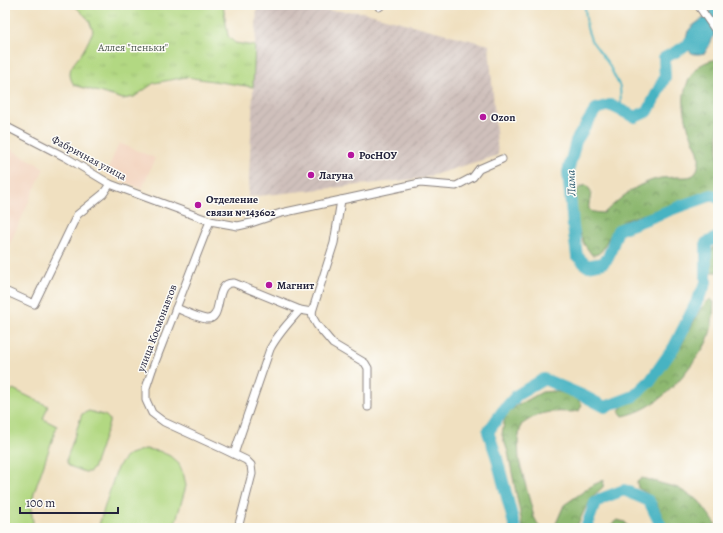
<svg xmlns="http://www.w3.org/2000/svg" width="723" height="533" viewBox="0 0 723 533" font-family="Alegreya,serif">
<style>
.built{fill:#f3d4bf}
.industrial{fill:url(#industrial-furrows)}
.grass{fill:url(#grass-tufts);stroke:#6a7d5e}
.forest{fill:url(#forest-crowns);stroke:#586d56}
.garden{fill:#b2d882;stroke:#6a7d5e}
.water{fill:#46b3c2;stroke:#346a7e}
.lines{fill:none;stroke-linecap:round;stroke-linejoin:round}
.stream{stroke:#46b3c2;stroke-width:2}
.river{stroke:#46b3c2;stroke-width:12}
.minor-casing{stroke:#89817e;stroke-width:9}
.minor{stroke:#fff;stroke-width:7}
.poi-dot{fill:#b5179e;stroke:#fdfcf7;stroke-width:1.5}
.labels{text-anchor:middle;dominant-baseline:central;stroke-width:3;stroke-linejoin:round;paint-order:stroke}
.park-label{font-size:11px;fill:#4d5950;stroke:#fdfcf7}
.poi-label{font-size:11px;font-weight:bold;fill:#22223b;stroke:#fdfcf7;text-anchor:start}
.street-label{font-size:11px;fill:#22223b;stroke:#fdfcf7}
.water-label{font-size:12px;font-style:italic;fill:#305c71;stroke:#fdfcf7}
</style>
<defs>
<pattern id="industrial-furrows" width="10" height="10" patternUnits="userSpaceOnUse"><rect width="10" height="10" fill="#cfc0bb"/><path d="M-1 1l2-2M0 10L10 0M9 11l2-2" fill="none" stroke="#b1a5a2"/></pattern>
<pattern id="grass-tufts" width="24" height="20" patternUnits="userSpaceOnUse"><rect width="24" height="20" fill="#b2d882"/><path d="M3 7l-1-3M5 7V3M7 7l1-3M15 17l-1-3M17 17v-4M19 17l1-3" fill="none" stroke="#99b971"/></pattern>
<pattern id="forest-crowns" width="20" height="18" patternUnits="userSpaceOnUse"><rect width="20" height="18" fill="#8db870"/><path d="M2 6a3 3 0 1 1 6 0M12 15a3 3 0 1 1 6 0" fill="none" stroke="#73955d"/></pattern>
</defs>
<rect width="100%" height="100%" fill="#fdfcf7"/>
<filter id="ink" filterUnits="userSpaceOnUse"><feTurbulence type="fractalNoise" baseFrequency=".025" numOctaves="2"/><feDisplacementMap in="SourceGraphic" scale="8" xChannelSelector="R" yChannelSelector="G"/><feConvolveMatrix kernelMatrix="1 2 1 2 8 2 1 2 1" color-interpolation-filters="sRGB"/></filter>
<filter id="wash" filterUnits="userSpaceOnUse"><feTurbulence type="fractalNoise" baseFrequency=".012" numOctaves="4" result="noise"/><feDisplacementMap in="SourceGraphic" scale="16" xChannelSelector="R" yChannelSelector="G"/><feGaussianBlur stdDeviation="0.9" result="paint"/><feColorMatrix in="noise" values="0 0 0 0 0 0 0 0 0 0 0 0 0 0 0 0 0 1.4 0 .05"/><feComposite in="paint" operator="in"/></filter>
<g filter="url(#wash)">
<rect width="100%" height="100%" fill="#f0e0c0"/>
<g class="built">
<path d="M119 143 155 158 142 189 106 174Z"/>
<path d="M5 146 44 168 7 250 5 249Z"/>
</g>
<path class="industrial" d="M257 7 362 12 489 45 498 155 424 178 248 197Z"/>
<path class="grass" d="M74 5H223L228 36 235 43 255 46 253 87 186 77 154 83 134 97 123 99 74 85C64 69 75 64 83 51 87 45 90 37 93 31L89 20Z"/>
<g class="forest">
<path d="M718 59V193L715 192 706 194C688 200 670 206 652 212 640 216 627 217 618 226 614 230 609 236 607 241 603 248 602 255 592 255L584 244 577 226 575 193 580 187 586 185 591 191C590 208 582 212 604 213 622 197 636 183 661 178 666 178 671 177 676 177 686 177 695 179 698 167 702 154 695 146 691 135 689 131 688 127 687 123 683 105 681 93 691 76 697 65 706 61 718 59Z"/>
<path d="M718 242V272H712C704 262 711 250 718 242Z"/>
<path d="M710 299 714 302C713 314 713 325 709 336 706 346 698 356 691 365 674 388 653 410 623 416L619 411 623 405 651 387 664 368 681 346 701 308Z"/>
<path d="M554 391 568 394 577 398 582 405 579 411C569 413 563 411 553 412 541 412 531 418 521 425L518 441 519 460 534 517 540 528H523L508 452 502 435 505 416 513 408 542 392Z"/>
<path d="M642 478 678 488 699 501 715 523 716 528H667L657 504 648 494 638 488 637 482Z"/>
<path d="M604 480 603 487 595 494 585 509 576 528H554L564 505 577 496 593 485Z"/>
<path d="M617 520 625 522 629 528H607Z"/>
</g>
<g class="garden">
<path d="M13 389 48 406 43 419 57 426 34 493 31 509 34 528H5V397Z"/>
<path d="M89 411 106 416 109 419V423L93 469 89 472H85L69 466 67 462V458L82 414Z"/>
<path d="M145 449 159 451 170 456 179 464 184 476 186 486 174 528H98L117 468 125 458 130 454Z"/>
</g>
<path class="water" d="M713 5H718V27L709 46 705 53C700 54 696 55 692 53 688 51 686 46 686 42 685 20 710 23 713 5Z"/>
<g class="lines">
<path class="stream" d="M585 5V8L587 28 591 40 608 63 620 87 621 103 619 109"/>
<g class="river">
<path d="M718 8 715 17 683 48 664 58 665 77 648 111 635 117 610 105 596 109 576 141 568 172 573 226 577 256 587 266 603 263 608 258 618 230 681 206 712 195 718 198"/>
<path d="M515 528 496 455 488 432 502 412 517 395 544 379 584 396 605 407 634 396 651 380 674 347 706 283V243L718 237"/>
<path d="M586 528 595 503 603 498 624 490 649 501 662 528"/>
</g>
</g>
</g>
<g filter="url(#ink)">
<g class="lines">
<defs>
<g id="minor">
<path d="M378 5 379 7 382 5"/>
<path d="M698 5 718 34"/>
<path d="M5 126 67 158 110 184 210 221 238 226 251 223 281 213 420 183 456 186 473 177 479 169 502 159"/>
<path d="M341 200 334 243 312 312 313 318 317 325 333 344 365 363 368 368V407"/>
<path d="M210 221 152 370 146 388V400L152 413 164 422 223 449 246 460 251 465 252 474 238 528"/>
<path d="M5 291 34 304 77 215 103 194 110 184"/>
<path d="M176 308C184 311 198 318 206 319 225 321 212 281 234 283L300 310 312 312"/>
<path d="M234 454 270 349C278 334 289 322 300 310"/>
</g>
</defs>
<use href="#minor" class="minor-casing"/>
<use href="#minor" class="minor"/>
</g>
</g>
<g class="poi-dot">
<circle cx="483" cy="117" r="4"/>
<circle cx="351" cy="155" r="4"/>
<circle cx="311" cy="175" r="4"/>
<circle cx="198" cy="205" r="4"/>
<circle cx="269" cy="285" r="4"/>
</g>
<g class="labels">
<g class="park-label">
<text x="133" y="47">Аллея "пеньки"</text>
</g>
<g class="poi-label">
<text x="491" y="117">Ozon</text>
<text x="359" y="155">РосНОУ</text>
<text x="319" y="175">Лагуна</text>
<text x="206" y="199">Отделение<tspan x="206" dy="13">связи №143602</tspan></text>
<text x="277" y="285">Магнит</text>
</g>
<g class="street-label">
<text transform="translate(89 158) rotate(28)">Фабричная улица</text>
<text transform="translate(157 328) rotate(-69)">улица Космонавтов</text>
</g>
<g class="water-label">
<text transform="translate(571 183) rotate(-92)">Лама</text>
</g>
</g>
<rect width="723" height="533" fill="none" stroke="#fdfcf7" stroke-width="20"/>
<path d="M20 507v6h98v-6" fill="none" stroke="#22223b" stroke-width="2"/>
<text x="26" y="507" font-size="12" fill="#22223b" stroke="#fdfcf7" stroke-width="3" paint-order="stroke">100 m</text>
</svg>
